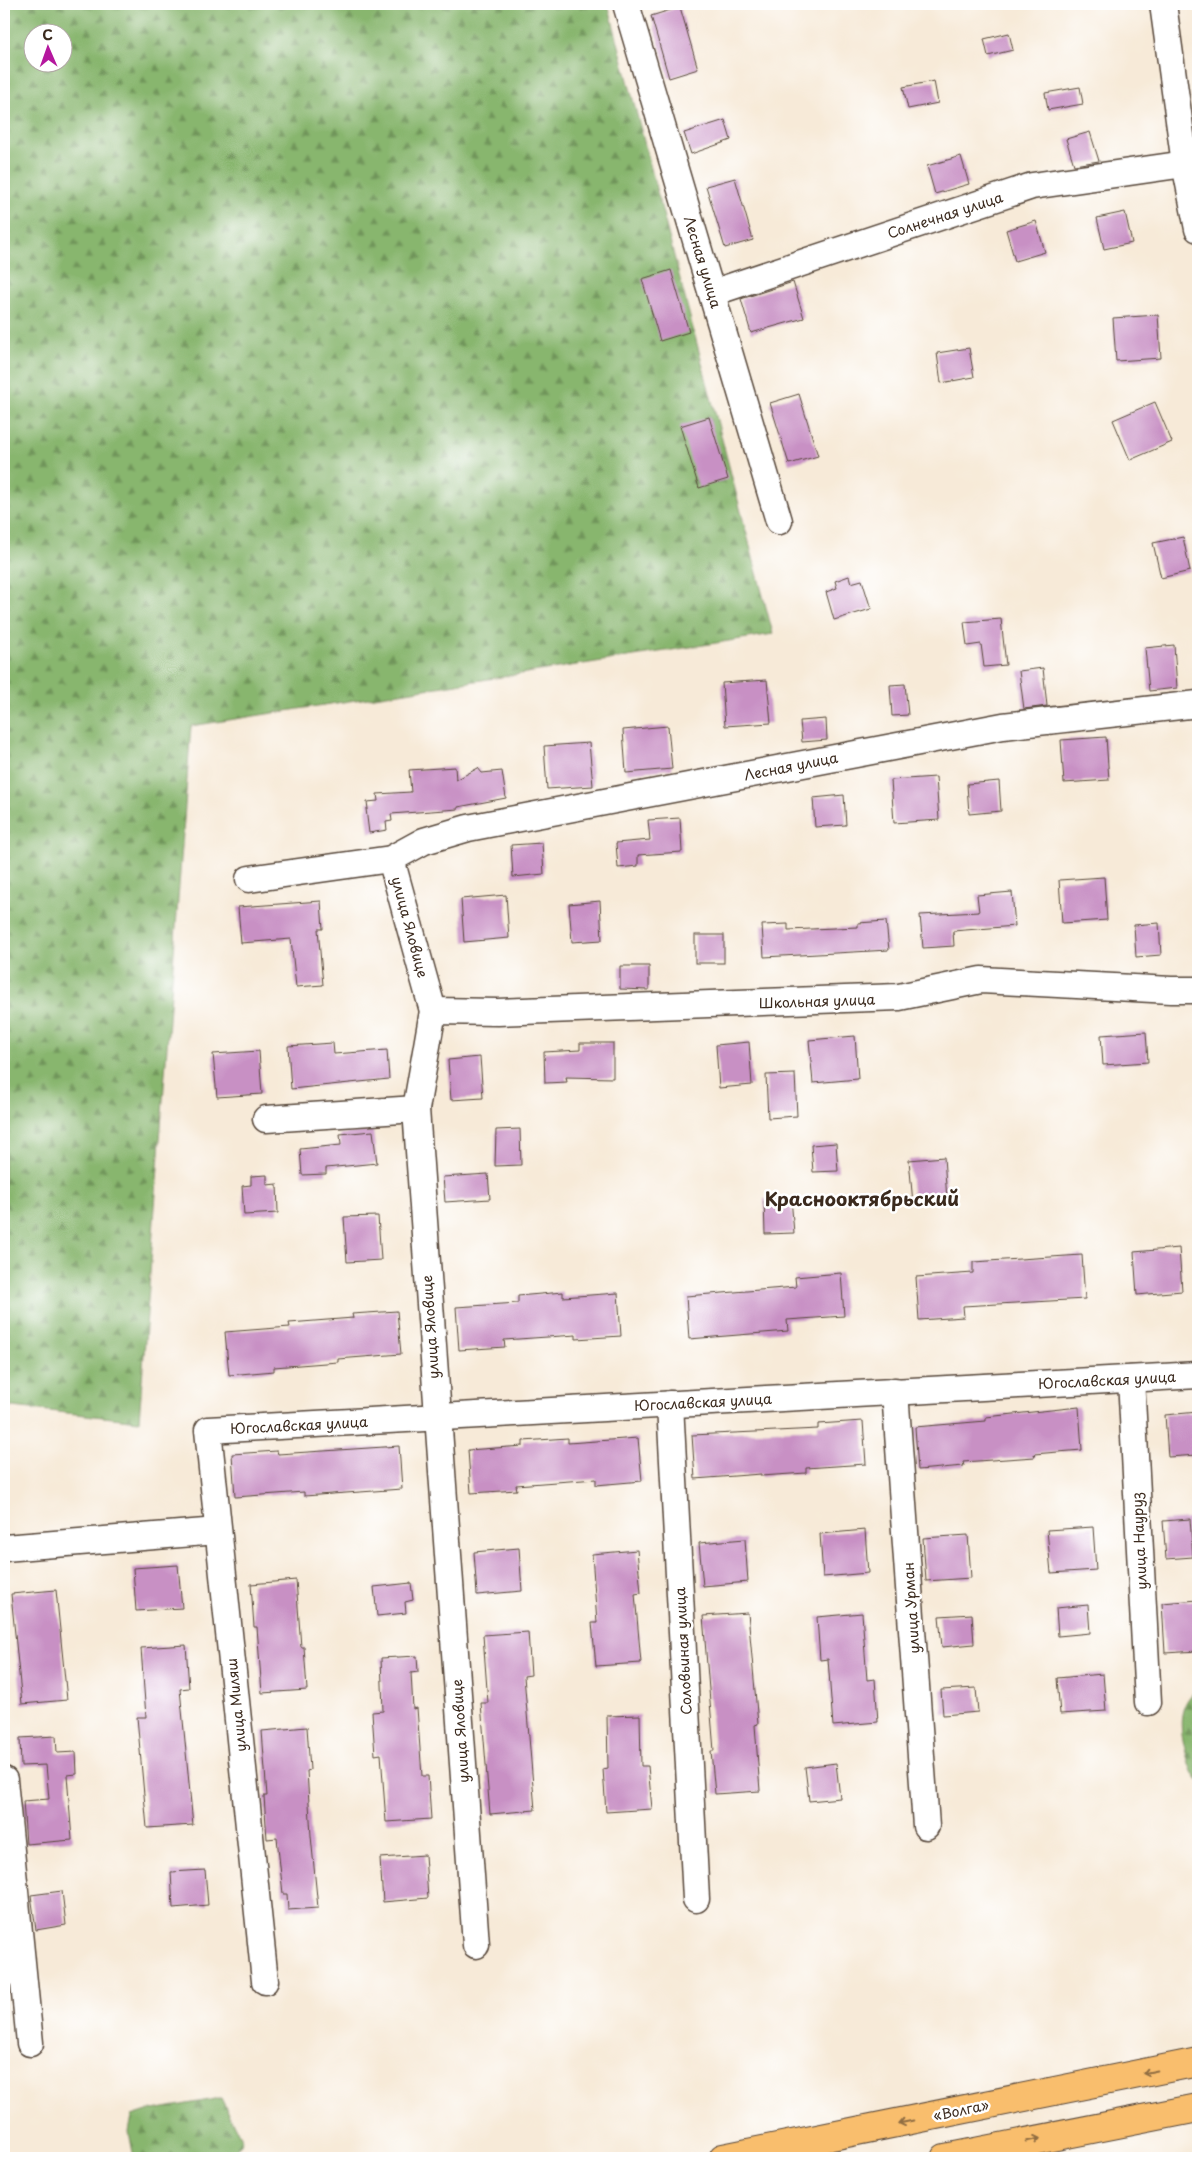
<svg xmlns="http://www.w3.org/2000/svg" width="1202" height="2162" viewBox="0 0 1202 2162" font-family="'Playpen Sans',sans-serif">
<style>
.forest{fill:url(#forest-firs);stroke:#627046;fill-rule:evenodd}
.building{fill:#c890c4}
.lines{fill:none;stroke-linecap:round;stroke-linejoin:round}
.minor-casing{stroke:#57473a;stroke-width:29}
.highway-casing{stroke:#57473a;stroke-width:30}
.minor{stroke:#fff;stroke-width:26}
.highway{stroke:#f9be6d;stroke-width:28}
.oneway{stroke:#906d42}
.labels{text-anchor:middle;dominant-baseline:central;stroke-width:5;stroke-linejoin:round;paint-order:stroke}
.street-label{font-size:14px;fill:#3b2a1e;stroke:#fff}
.district-label{font-size:19px;font-weight:bold;fill:#3b2a1e;stroke:#fff}
</style>
<defs>
<pattern id="forest-firs" width="22" height="20" patternUnits="userSpaceOnUse" patternTransform="scale(1.25)"><rect width="22" height="20" fill="#88b66e"/><path d="M5 1l3.5 6h-7zM16 11l3.5 6h-7z" fill="#70945a"/></pattern>
</defs>
<rect width="100%" height="100%" fill="#fff"/>
<filter id="ink" filterUnits="userSpaceOnUse"><feTurbulence type="fractalNoise" baseFrequency=".02" numOctaves="2"/><feDisplacementMap in="SourceGraphic" scale="10" xChannelSelector="R" yChannelSelector="G"/><feConvolveMatrix kernelMatrix="1 2 1 2 8 2 1 2 1" color-interpolation-filters="sRGB"/></filter>
<filter id="wash" filterUnits="userSpaceOnUse"><feTurbulence type="fractalNoise" baseFrequency=".0096" numOctaves="4" result="noise"/><feDisplacementMap in="SourceGraphic" scale="20" xChannelSelector="R" yChannelSelector="G"/><feGaussianBlur stdDeviation="1.12" result="paint"/><feColorMatrix in="noise" values="0 0 0 0 0 0 0 0 0 0 0 0 0 0 0 0 0 1.4 0 .05"/><feComposite in="paint" operator="in"/></filter>
<g filter="url(#wash)">
<rect width="100%" height="100%" fill="#f7ead8"/>
<g class="forest">
<path d="M4 4H608L773 634 191 726 139 1421 4 1406ZM32 32H62V62H32Z"/>
<path d="M1198 1689V1781C1191 1773 1189 1763 1186 1753 1180 1730 1176 1705 1198 1689Z"/>
<path d="M221 2098 242 2141 233 2154 226 2158H134L129 2132 132 2116 147 2111Z"/>
</g>
<g id="blocks">
<g class="building">
<path d="M680 7 698 69 669 78 651 16Z"/>
<path d="M1009 33 1013 50 988 56 984 39Z"/>
<path d="M934 81 938 103 908 109 903 87Z"/>
<path d="M1080 87 1083 104 1048 110 1045 93Z"/>
<path d="M725 120 731 140 691 154 684 133Z"/>
<path d="M1090 132 1099 161 1074 165 1066 139Z"/>
<path d="M961 156 969 184 935 194 927 166Z"/>
<path d="M735 178 753 240 725 248 706 186Z"/>
<path d="M1125 212 1132 243 1104 249 1097 218Z"/>
<path d="M1036 221 1045 252 1015 261 1006 230Z"/>
<path d="M671 270 689 332 660 341 642 279Z"/>
<path d="M793 282 804 318 751 333 741 299Z"/>
<path d="M1158 315 1161 358 1116 361 1113 318Z"/>
<path d="M969 348 974 377 941 383 937 353Z"/>
<path d="M799 394 818 456 789 464 770 403Z"/>
<path d="M1155 402 1172 442 1130 460 1113 420Z"/>
<path d="M709 417 728 479 699 488 680 426Z"/>
<path d="M1183 537 1190 571 1161 578 1153 543Z"/>
<path d="M849 576 851 583 862 580 871 609 834 620 826 592 837 588 835 581Z"/>
<path d="M1001 619 1006 665 984 667 981 644 967 646 964 622Z"/>
<path d="M1174 645 1177 688 1149 691 1145 648Z"/>
<path d="M1043 668 1047 706 1024 709 1019 671Z"/>
<path d="M767 680 771 723 725 726 722 683Z"/>
<path d="M905 684 908 715 892 716 890 685Z"/>
<path d="M826 719 827 740 802 742 800 721Z"/>
<path d="M668 726 672 769 626 773 623 730Z"/>
<path d="M1106 737 1109 780 1064 783 1061 740Z"/>
<path d="M589 743 593 786 547 789 544 746Z"/>
<path d="M455 767 456 780 478 768 482 773 502 771 506 798 458 807V809L391 814 392 821 386 822 387 830 369 833 366 809H368L367 802 378 801 377 794 411 792 409 770Z"/>
<path d="M936 777 939 820 894 823 891 780Z"/>
<path d="M999 781 1001 811 969 814 967 784Z"/>
<path d="M844 795 846 825 815 827 813 798Z"/>
<path d="M680 818 682 852 638 855V866L618 868 616 843 650 840 648 820Z"/>
<path d="M542 843 544 874 513 877 511 845Z"/>
<path d="M1104 877 1107 920 1062 923 1059 880Z"/>
<path d="M1012 892 1015 926 953 931 954 946 923 948 920 915 979 912 977 895Z"/>
<path d="M506 895 509 938 464 942 461 899Z"/>
<path d="M321 901 323 929H318L323 985 296 987 291 939 241 943 238 907Z"/>
<path d="M600 901 602 940 572 942 569 904Z"/>
<path d="M886 921 889 950 764 957 762 925 788 924V930L858 927V923Z"/>
<path d="M1159 923 1161 955 1136 957 1134 925Z"/>
<rect x="695" y="935" width="29" height="28"/>
<path d="M620 966H649V990L620 989Z"/>
<path d="M1146 1032 1148 1062 1103 1065 1101 1035Z"/>
<path d="M855 1036 858 1079 813 1083 809 1040Z"/>
<path d="M749 1042 752 1085 719 1088 716 1045Z"/>
<path d="M333 1043 334 1054 387 1050 389 1079 291 1089 288 1046Z"/>
<path d="M580 1043H613V1078L566 1077 567 1082 545 1083 544 1052 580 1050Z"/>
<path d="M259 1051 262 1094 217 1097 213 1054Z"/>
<path d="M480 1057 483 1098 451 1100 448 1060Z"/>
<path d="M795 1074 797 1116 768 1118 766 1075Z"/>
<path d="M520 1129 521 1165 495 1166 496 1130Z"/>
<path d="M373 1131 377 1163 326 1168V1174L302 1175 300 1149 341 1145 340 1134Z"/>
<path d="M836 1143 838 1171 813 1172 811 1145Z"/>
<path d="M944 1157 947 1200 913 1203 909 1160Z"/>
<path d="M488 1174 490 1199 445 1202 443 1177Z"/>
<path d="M267 1175V1185L277 1184 278 1213 244 1215 242 1186 251 1185V1176Z"/>
<path d="M791 1198 794 1233 765 1234 764 1199Z"/>
<path d="M378 1216 381 1260 347 1262 344 1217Z"/>
<path d="M1179 1248 1182 1291 1137 1295 1134 1252Z"/>
<path d="M1082 1255 1085 1299 963 1306 964 1317 919 1320 916 1277 973 1273V1262Z"/>
<path d="M841 1273 844 1316 787 1320 788 1331 689 1339 686 1296 796 1287 795 1277Z"/>
<path d="M563 1292V1297L618 1293 621 1336 576 1339V1335L504 1340 505 1347 459 1350 456 1307 518 1303V1296Z"/>
<path d="M397 1311 401 1354 338 1359V1362L274 1367V1371L229 1375 225 1332 290 1327 289 1323 353 1318 352 1314Z"/>
<path d="M1079 1407 1082 1450 1034 1454 1035 1457 963 1462 964 1466 918 1470 915 1427 986 1421V1417Z"/>
<path d="M1198 1412V1455L1168 1457 1165 1415Z"/>
<path d="M863 1421 866 1464 806 1468V1473L761 1476V1474L695 1479 692 1435 818 1429V1424Z"/>
<path d="M568 1438V1443L638 1438 642 1481 596 1485V1479L516 1485 517 1490 471 1493 468 1450 523 1446V1441Z"/>
<path d="M399 1446 402 1489 304 1496V1492L235 1497 232 1454 277 1451 278 1454Z"/>
<path d="M1190 1519 1193 1557 1166 1559 1163 1521Z"/>
<path d="M1093 1527 1096 1570 1051 1573 1047 1530Z"/>
<path d="M865 1530 868 1573 823 1577 820 1534Z"/>
<path d="M968 1535 971 1578 926 1581 923 1538Z"/>
<path d="M745 1539 748 1582 703 1586 699 1543Z"/>
<path d="M519 1548 522 1591 477 1595 474 1552Z"/>
<path d="M637 1550 641 1593 635 1594 641 1663 596 1666 592 1623H597L592 1554Z"/>
<path d="M178 1565 182 1608 136 1611 133 1568Z"/>
<path d="M296 1580 301 1647H304L307 1690 262 1693 257 1627H254L251 1584Z"/>
<path d="M411 1583 413 1600 405 1602 406 1613 377 1616 374 1587Z"/>
<path d="M56 1590 67 1700 22 1704 11 1594Z"/>
<path d="M1198 1600V1651L1165 1653 1162 1603Z"/>
<path d="M1088 1605 1090 1633 1058 1636 1056 1608Z"/>
<path d="M748 1613 758 1724 755 1725 760 1791 715 1794 711 1751H714L703 1616Z"/>
<path d="M862 1613 867 1680 875 1679 878 1722 833 1726 828 1659 820 1660 817 1617Z"/>
<path d="M972 1614 974 1644 942 1647 939 1616Z"/>
<path d="M528 1632 531 1675 524 1676 535 1810 490 1814 481 1703H488L483 1635Z"/>
<path d="M186 1645 189 1688 180 1689 193 1825 147 1828 137 1717H146L141 1648Z"/>
<path d="M417 1656 418 1672 411 1673 413 1709 417 1708 422 1776H428L431 1819 386 1822 381 1754 375 1755 372 1712 383 1711 381 1658Z"/>
<path d="M1103 1674 1106 1711 1060 1714 1057 1678Z"/>
<path d="M976 1688 978 1712 943 1715 941 1690Z"/>
<path d="M640 1715 641 1766H648L652 1809 606 1812 603 1769 608 1768 607 1716Z"/>
<path d="M307 1727 310 1770 307 1771 311 1836 318 1908 288 1910 287 1894H283L277 1838 267 1839 264 1796H267L262 1731Z"/>
<path d="M56 1736 57 1753 76 1752 77 1774 67 1775 72 1840 26 1844 23 1801 49 1799 46 1765 21 1766 20 1738Z"/>
<path d="M836 1763 840 1798 809 1801 805 1767Z"/>
<path d="M425 1855 428 1898 383 1902 380 1858Z"/>
<path d="M205 1870 208 1905 173 1908 171 1872Z"/>
<path d="M62 1891 66 1925 36 1930 31 1895Z"/>
</g>
</g>
</g>
<g filter="url(#ink)">
<use href="#blocks" fill-opacity="0" stroke="#57473a" stroke-width="1"/>
<g class="lines">
<defs>
<g id="minor">
<path d="M626 4 779 521"/>
<path d="M1163 4 1185 164 1198 229"/>
<path d="M712 293 1032 186 1185 164"/>
<path d="M391 859 433 1011 416 1109 476 1945"/>
<path d="M249 879 391 859 424 841 468 828 1003 726 1198 704"/>
<path d="M433 1011 498 1012 899 997 981 980 1171 990H1198"/>
<path d="M266 1119 416 1109"/>
<path d="M1131 1379 1148 1702"/>
<path d="M895 1391 926 1826"/>
<path d="M670 1404 696 1899"/>
<path d="M4 1548 218 1531"/>
<path d="M4 1780 30 2043"/>
<path d="M265 1981 208 1430 1198 1375"/>
</g>
<g id="highway">
<path d="M723 2158 1198 2062"/>
<path d="M945 2158 1198 2108"/>
</g>
</defs>
<use href="#minor" class="minor-casing"/>
<use href="#highway" class="highway-casing"/>
<use href="#minor" class="minor"/>
<use href="#highway" class="highway"/>
</g>
<defs><path id="oneway-shaft" d="M-6 0H5M1.5-3L5.5 0L1.5 3" fill="none" stroke-width="1.6" stroke-linecap="round" stroke-linejoin="round" transform="scale(1.25)"/></defs>
<g class="oneway">
<use href="#oneway-shaft" transform="translate(1150 2072) rotate(168)"/>
<use href="#oneway-shaft" transform="translate(906 2122) rotate(168)"/>
<use href="#oneway-shaft" transform="translate(1033 2140) rotate(-11)"/>
</g>
</g>
<g class="labels">
<g class="street-label">
<text transform="translate(945 215) rotate(-18)">Солнечная улица</text>
<text transform="translate(703 262) rotate(73)">Лесная улица</text>
<text transform="translate(791 766) rotate(-11)">Лесная улица</text>
<text transform="translate(410 927) rotate(75)">улица Яловице</text>
<text transform="translate(817 1001) rotate(-2)">Школьная улица</text>
<text transform="translate(430 1327) rotate(-94)">улица Яловице</text>
<text transform="translate(1107 1380) rotate(-3)">Югославская улица</text>
<text transform="translate(703 1402) rotate(-3)">Югославская улица</text>
<text transform="translate(299 1425) rotate(-3)">Югославская улица</text>
<text transform="translate(1139 1541) rotate(-93)">улица Науруз</text>
<text transform="translate(911 1608) rotate(-94)">улица Урман</text>
<text transform="translate(683 1651) rotate(-93)">Соловьиная улица</text>
<text transform="translate(236 1705) rotate(-96)">улица Миляш</text>
<text transform="translate(460 1731) rotate(-94)">улица Яловице</text>
<text transform="translate(961 2110) rotate(-12)">«Волга»</text>
</g>
<g class="district-label">
<text x="862" y="1198">Краснооктябрьский</text>
</g>
</g>
<rect width="1202" height="2162" fill="none" stroke="#fff" stroke-width="20"/>
<g transform="translate(48 48) rotate(358)"><circle r="24" fill="#ffffff" stroke="#b1aaa5"/>
<path d="M0-4L9 19L0 12L-9 19Z" fill="#b5179e"/>
<text y="-8" font-size="14" font-weight="bold" text-anchor="middle" fill="#3b2a1e">С</text>
</g>
</svg>
